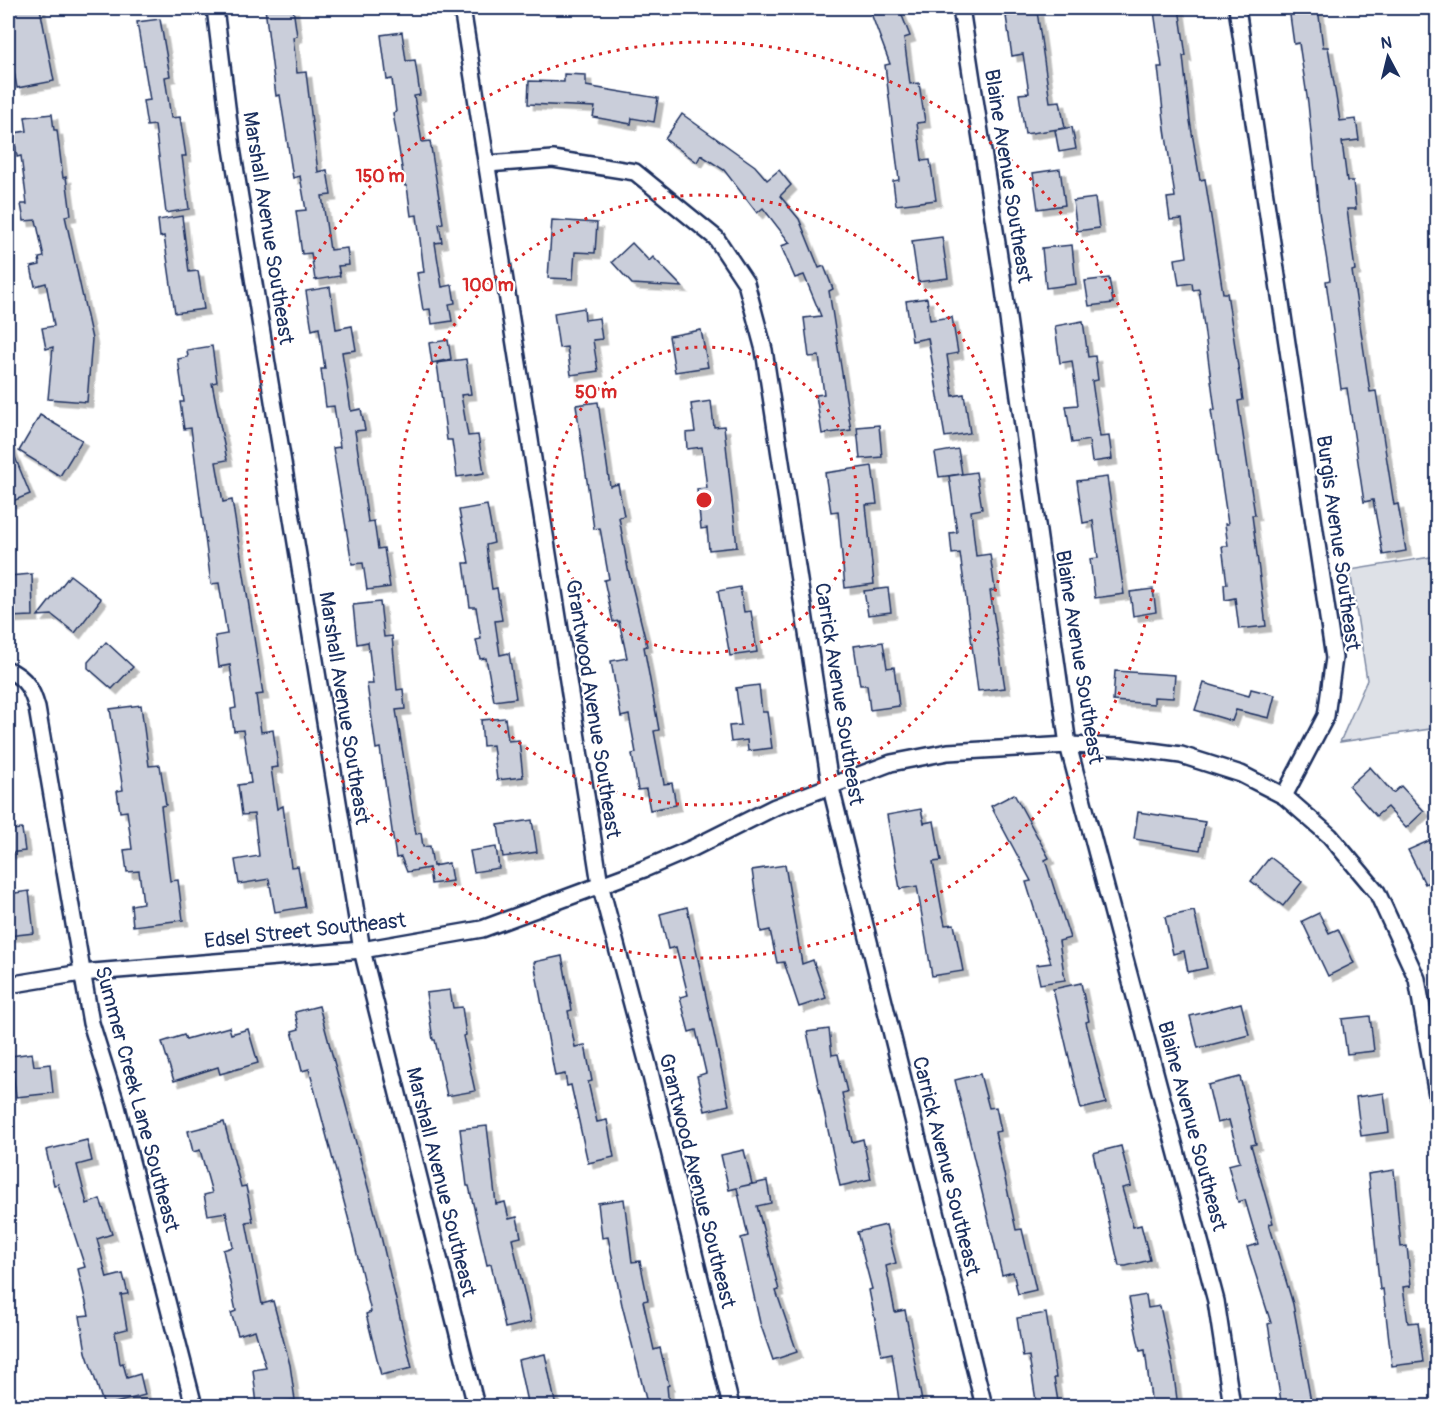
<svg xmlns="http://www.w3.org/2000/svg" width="1445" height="1414" viewBox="0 0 1445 1414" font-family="Pangolin,sans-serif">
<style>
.green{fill:#dee1e7;stroke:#7c88a2;stroke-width:1.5}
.building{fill:#caceda;stroke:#1b2f5e;stroke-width:1.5;filter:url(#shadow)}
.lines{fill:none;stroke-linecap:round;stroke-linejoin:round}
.minor-casing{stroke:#1b2f5e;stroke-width:20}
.minor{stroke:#fff;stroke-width:15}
.ring{fill:none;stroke:#d62828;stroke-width:3;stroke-dasharray:3 6}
.labels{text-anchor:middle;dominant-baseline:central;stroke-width:4.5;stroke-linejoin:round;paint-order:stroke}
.street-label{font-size:21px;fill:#1b2f5e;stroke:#fff}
.centre{fill:#d62828;stroke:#fff;stroke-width:3}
.ring-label{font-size:18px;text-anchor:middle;font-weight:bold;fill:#d62828;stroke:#fff;stroke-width:4.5;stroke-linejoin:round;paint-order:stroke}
</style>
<defs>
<filter id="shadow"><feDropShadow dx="5.5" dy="5.5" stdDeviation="0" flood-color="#0004"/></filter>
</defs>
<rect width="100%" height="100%" fill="#fff"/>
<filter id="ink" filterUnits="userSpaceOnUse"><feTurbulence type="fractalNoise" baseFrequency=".0167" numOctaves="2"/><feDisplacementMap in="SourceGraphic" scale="12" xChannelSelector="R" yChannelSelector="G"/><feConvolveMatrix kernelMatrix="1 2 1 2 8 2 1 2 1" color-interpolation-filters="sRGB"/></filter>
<g filter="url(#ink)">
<path class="green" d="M1437 556V728L1340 742 1367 680 1350 570Z"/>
<g class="building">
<path d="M8 8H40L54 81 17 88 14 72 8 74Z"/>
<path d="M265 8H293L297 36 293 37 297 73 306 72 318 172 327 170 331 195 322 196 330 250 347 248 349 265 338 266 340 276 315 280 311 253 302 254 296 211 306 210 300 176 293 178 280 95 276 96Z"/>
<path d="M869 8H899L910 36 904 38 910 84 919 83 925 122 917 123 922 161 930 160 936 200 896 205 893 181 899 180 885 65 890 64Z"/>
<path d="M1179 8 1186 56H1183L1190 121 1200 180 1205 179 1223 293H1227L1243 400 1238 401 1255 515H1252L1266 626 1239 629 1235 598 1225 600 1224 584H1227L1222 546H1228L1225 524H1228L1211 410H1215L1199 289 1193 290 1192 283 1179 285 1175 259 1187 257 1182 219 1170 220 1167 198 1175 197 1165 129 1158 67H1162L1154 11Z"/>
<path d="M1289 8H1318L1323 47H1328L1340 121 1356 119 1359 140 1342 142 1347 181H1353L1356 209H1347L1355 270 1352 271 1370 392 1376 391 1394 505 1398 504 1406 551 1383 555 1373 500 1364 502 1347 388 1341 389 1326 281 1330 280 1319 212 1308 103 1299 43 1294 44Z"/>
<path d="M1037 11 1050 102 1060 101 1065 128 1025 134 1019 94 1029 93 1023 54 1012 56 1006 16Z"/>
<path d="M160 19 170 76 165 77 171 118 180 117 186 156H182L189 209 166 213 155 125 147 126 143 101 150 100 137 22Z"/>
<path d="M402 32 406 61 415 60 420 95 414 96 422 142 430 141 443 223 439 224 442 242 435 243 442 287 452 285 455 303 449 304 452 321 432 324 430 309 423 310 417 273 424 272 417 215 411 216 407 186H405L393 113 396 112 392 79 387 80 381 35Z"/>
<path d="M564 74 586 75V86L658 98 654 122 632 118 631 124 593 117 595 107 528 104 529 81 564 82Z"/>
<path d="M52 114 54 130H57L63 178 66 177 71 215 65 216 92 339 87 402 48 399 53 347 46 349 42 328 54 326 46 283 35 286 31 267 40 265 39 258 44 257 36 220 24 221 21 204H27L21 156 17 157 14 133 27 131 25 117Z"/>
<path d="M682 114 755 166 767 180 779 170 791 185 780 196 799 219 819 268 824 266 833 289 829 291 851 430 822 434 816 395 824 394 819 356 809 357 804 318 821 316 804 275 795 278 781 246 790 243 763 208 757 213 724 170 701 155 697 162 665 139Z"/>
<path d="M1072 127 1076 149 1059 152 1055 130Z"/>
<path d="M1060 169 1065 205 1038 209 1033 173Z"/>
<path d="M1095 198 1099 228 1077 231 1073 201Z"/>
<path d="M182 216 189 272 198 271 204 309 175 313 164 236 160 237 158 220Z"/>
<path d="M552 220 597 223 595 253 575 252 573 279 548 278Z"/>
<path d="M942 237 948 278 918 282 912 241Z"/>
<path d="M632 243 649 261 653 257 682 287 632 284 612 262Z"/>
<path d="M1072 245 1076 284 1046 288 1042 248Z"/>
<path d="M1109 278 1113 303 1089 306 1085 281Z"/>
<path d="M330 287 336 329 352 326 356 350 342 352 351 411 361 409 365 430 355 431 368 522 374 521 378 549 384 548 390 587 367 590 363 563 352 564 333 448 340 447 334 406 326 407 321 369H325L319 328 312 330 306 291Z"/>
<path d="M927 298 930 320 952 317 958 353 947 355 953 396 964 394 970 433 945 437 928 338 912 341 906 301Z"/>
<path d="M584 308 585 320 599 318 602 339 593 340 598 371 571 375 567 347 559 348 554 313Z"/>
<path d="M1083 321 1088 357 1095 356 1098 380 1092 381 1100 437 1109 436 1112 459 1092 462 1089 440 1072 443 1066 406 1078 405 1072 361 1060 363 1055 326Z"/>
<path d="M701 330 708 367 675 372 669 336Z"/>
<path d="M448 340 451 359 432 363 429 343Z"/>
<path d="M212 346 217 382 212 383 227 460 216 462 223 502 232 500 263 694 256 695 261 732 273 730 278 767 271 768 277 809 283 806 291 867 298 866 305 907 275 912 269 879 239 884 235 860 259 856 254 814 242 815 238 785 251 783 243 730 234 731 231 709 236 708 230 665 219 667 215 636 227 634 219 583 211 584 191 428 184 429 180 402H184L178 359 188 357 187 350Z"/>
<path d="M466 359 471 394 461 395 468 436 478 435 484 473 457 477 452 440H447L437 363Z"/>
<path d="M711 401 714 427 724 426 737 547 709 550 707 528 701 529 697 489 707 488 702 447 687 449 686 433 695 432 691 404Z"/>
<path d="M598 402 610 486 618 484 624 516 619 517 628 569 647 646 644 647 659 730 654 731 664 784 672 783 676 805 650 810 646 789 638 790 632 754 636 753 629 715 621 717 611 661 627 658 619 621 613 622 604 580 609 579 600 528 594 529 576 405Z"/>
<path d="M40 415 82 440 60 476 19 451Z"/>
<path d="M879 425 882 457 860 459 857 427Z"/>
<path d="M8 440 30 494 8 503Z"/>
<path d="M958 449 962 474 939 477 935 453Z"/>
<path d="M872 466 877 504 866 505 874 584 845 588 838 511 831 512 825 473Z"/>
<path d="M976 472 982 509 971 511 976 556 990 554 995 590 990 591 1005 688 978 691 960 553 952 554 950 533 957 532 949 476Z"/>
<path d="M1107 477 1124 594 1095 598 1090 559 1098 558 1093 521 1083 523 1077 481Z"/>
<path d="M487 505 494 543 486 545 492 589 497 588 502 620 495 621 500 655 509 653 516 698 494 701 486 658 480 659 476 640 481 639 476 607H470L464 563H469L459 510Z"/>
<path d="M32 574 33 616 8 617V576Z"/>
<path d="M70 575 101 599 75 633 52 615 38 616Z"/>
<path d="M740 587 744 612 751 611 757 652 730 656 718 591Z"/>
<path d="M888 588 891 612 868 615 864 591Z"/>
<path d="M1153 589 1156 612 1133 616 1130 592Z"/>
<path d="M380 602 384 637 392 636 397 690 403 689 405 709 396 710 416 834 421 833 423 847 430 846 433 866 449 863 452 881 431 884 429 868 407 872 401 857 396 858 380 748 376 749 367 684H373L368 642 357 644 353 605Z"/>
<path d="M106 642 133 667 112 689 88 668V662Z"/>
<path d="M883 642 887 668 894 667 899 706 870 710 867 685H860L854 646Z"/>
<path d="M1115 671 1175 675 1173 698 1154 697V704L1113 701Z"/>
<path d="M1204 683 1249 696 1251 689 1275 695 1269 718 1236 710 1232 721 1195 710Z"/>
<path d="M759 685 762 712H767L772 748 748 751 747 740 731 742 729 726 741 725 736 688Z"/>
<path d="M141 705 149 766 160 765 166 805 161 806 170 881 178 880 183 920 133 926 131 905 143 903 139 871 127 872 124 850 132 849 127 811 120 812 117 791 123 790 110 709Z"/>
<path d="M505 718 508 741 519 740 523 777 497 780 493 745 483 746 481 720Z"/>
<path d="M1370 767 1393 793 1401 786 1424 811 1406 828 1387 807 1376 816 1349 786Z"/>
<path d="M1014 794 1049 858 1045 860 1070 938 1059 941 1065 980 1040 984 1036 965 1051 963 1026 882 1031 881 991 806Z"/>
<path d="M921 809 924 823 934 821 941 861 933 862 942 911 945 925 954 924 963 971 932 976 917 886 900 889 887 815Z"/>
<path d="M1138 812 1205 822 1200 850 1134 839Z"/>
<path d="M532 820 537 852 503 857 498 825Z"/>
<path d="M22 829 25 851 8 853V830Z"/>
<path d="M1433 839 1437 849V878L1425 884 1408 850Z"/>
<path d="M496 847 499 868 474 872 470 851Z"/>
<path d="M1270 857 1302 882 1283 906 1251 881Z"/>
<path d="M785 865 802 964 813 960 826 998 799 1007 784 962 777 963 770 930 761 932 752 870Z"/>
<path d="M29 891 34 933 8 936V894Z"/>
<path d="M687 907 729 1105 705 1111 697 1076 706 1073 696 1030 689 1032 680 997 688 995 676 947 668 949 660 914Z"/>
<path d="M1194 911 1207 968 1188 972 1184 951 1173 954 1165 917Z"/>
<path d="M1319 913 1329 933 1338 929 1354 963 1328 976 1302 921Z"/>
<path d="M562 956 572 1010 568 1011 575 1047 585 1045 592 1081 588 1082 597 1122 607 1120 614 1157 588 1163 571 1085 567 1086 565 1074 555 1076 534 962Z"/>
<path d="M1081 983 1089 1021 1086 1022 1106 1103 1081 1109 1053 989Z"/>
<path d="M450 990 453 1008 462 1007 466 1035 463 1036 475 1091 447 1096 435 1040H433L426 993Z"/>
<path d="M1241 1003 1249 1035 1198 1048 1190 1016Z"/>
<path d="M319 1006 379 1228 412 1368 381 1375 366 1314 371 1312 348 1217 309 1069 302 1071 292 1031 299 1029 295 1012Z"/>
<path d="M1370 1016 1374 1051 1347 1054 1342 1019Z"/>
<path d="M229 1027 231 1034 248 1029 258 1063 220 1074 218 1067 174 1081 162 1042 184 1035 186 1039Z"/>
<path d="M829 1029 832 1055 838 1054 847 1092 842 1093 852 1142 863 1139 871 1179 840 1186 807 1032Z"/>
<path d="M32 1053 34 1066 50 1064 53 1093 16 1097 11 1056Z"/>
<path d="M980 1074 989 1108 996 1107 1001 1131 995 1132 1016 1230 1022 1229 1036 1290 1018 1294 1013 1272 1002 1275 955 1080Z"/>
<path d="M1240 1077 1256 1144 1251 1145 1273 1223 1269 1224 1293 1304 1312 1407H1282L1268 1324 1271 1323 1247 1247 1258 1244 1245 1200 1238 1202 1228 1165 1240 1162 1229 1120 1217 1123 1208 1085Z"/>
<path d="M1384 1093 1389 1132 1361 1136 1356 1097Z"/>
<path d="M224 1122 241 1187 246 1186 253 1221 246 1222 262 1304 273 1301 290 1365 295 1400 257 1405 253 1370 266 1368 255 1330 238 1335 231 1313 236 1311 223 1250 233 1247 226 1212 208 1215 204 1195 212 1193 200 1150 193 1152 188 1131Z"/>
<path d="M487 1126 496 1204 505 1202 509 1219 517 1217 521 1237 512 1239 531 1322 505 1328 491 1264 487 1265 469 1186H467L460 1129Z"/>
<path d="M87 1140 92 1161 77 1165 87 1204 100 1199 112 1234 97 1239 107 1278 123 1274 128 1294 121 1295 127 1329 115 1332 120 1364 123 1363 127 1378 140 1374 145 1395 104 1406 86 1352 80 1316 89 1315 78 1269 85 1267 58 1184 54 1185 46 1150Z"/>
<path d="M1121 1146 1131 1186 1122 1188 1133 1227 1141 1225 1150 1260 1126 1266H1119L1093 1153Z"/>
<path d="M744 1150 752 1184 739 1187 767 1181 771 1203 757 1206 779 1290 776 1291 797 1352 773 1360 760 1323 741 1238 748 1236 737 1188 729 1190 721 1155Z"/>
<path d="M1394 1170 1401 1247 1407 1246 1411 1286 1403 1287 1408 1323 1418 1322 1423 1362 1392 1366 1383 1289 1380 1290 1368 1174Z"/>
<path d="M624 1199 632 1262 640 1261 648 1300 643 1301 654 1350 660 1348 669 1385 667 1386 669 1407H648L622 1305 608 1237 602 1238 598 1203Z"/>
<path d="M886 1225 896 1263 886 1266 895 1312 905 1310 923 1407H900L892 1353 882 1355 869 1290 872 1289 857 1232Z"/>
<path d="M1146 1295 1148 1308 1160 1306 1173 1368 1178 1407H1152L1145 1350 1140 1351 1129 1298Z"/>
<path d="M1046 1313 1056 1378H1054L1059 1407H1037L1029 1356 1023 1357 1017 1318Z"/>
<path d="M545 1354 556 1407H528L518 1360Z"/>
</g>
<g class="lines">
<defs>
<g id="minor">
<path d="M215 8 232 148 362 950 476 1406"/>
<path d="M462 8 600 884 650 1072 731 1406"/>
<path d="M961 8 1002 276 1068 745 1216 1301 1232 1406"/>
<path d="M1237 8 1334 658 1326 716 1284 796"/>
<path d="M487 164 553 159 635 172 716 238 746 283 764 350 830 784 984 1406"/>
<path d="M8 670C26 678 32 690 37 708L91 1023 116 1103 194 1406"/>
<path d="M8 985 81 973 362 950 482 929 644 869 693 848 775 807 891 763 948 752 1068 745 1121 747 1181 755 1241 774 1284 796 1330 836 1377 892 1417 979 1438 1101"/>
</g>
</defs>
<use href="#minor" class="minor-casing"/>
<use href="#minor" class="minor"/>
</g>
</g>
<g class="ring">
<circle cx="704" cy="500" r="153"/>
<circle cx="704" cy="500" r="305"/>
<circle cx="704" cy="500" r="458"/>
</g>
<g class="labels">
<g class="street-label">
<text transform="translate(1008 176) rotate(81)">Blaine Avenue Southeast</text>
<text transform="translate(268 228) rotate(81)">Marshall Avenue Southeast</text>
<text transform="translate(1338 543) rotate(82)">Burgis Avenue Southeast</text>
<text transform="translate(1079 657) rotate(81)">Blaine Avenue Southeast</text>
<text transform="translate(839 694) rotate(81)">Carrick Avenue Southeast</text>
<text transform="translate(344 708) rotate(81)">Marshall Avenue Southeast</text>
<text transform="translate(593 709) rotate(81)">Grantwood Avenue Southeast</text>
<text transform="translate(305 931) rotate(-6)">Edsel Street Southeast</text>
<text transform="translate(137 1099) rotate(75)">Summer Creek Lane Southeast</text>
<text transform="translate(1192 1126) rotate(75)">Blaine Avenue Southeast</text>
<text transform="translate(946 1166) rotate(76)">Carrick Avenue Southeast</text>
<text transform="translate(697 1181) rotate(76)">Grantwood Avenue Southeast</text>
<text transform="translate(441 1182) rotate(76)">Marshall Avenue Southeast</text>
</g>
</g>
<circle cx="704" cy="500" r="9" class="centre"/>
<g class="ring-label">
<text x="380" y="182">150 m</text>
<text x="488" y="291">100 m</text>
<text x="596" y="398">50 m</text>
</g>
<rect width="1445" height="1414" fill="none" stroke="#fff" stroke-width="30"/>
<rect x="15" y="15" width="1415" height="1384" fill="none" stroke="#1b2f5e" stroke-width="2" filter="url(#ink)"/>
<g transform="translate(1388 57) rotate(353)" stroke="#ffffff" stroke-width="4.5" paint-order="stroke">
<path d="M0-4.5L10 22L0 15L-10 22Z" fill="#1b2f5e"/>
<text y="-9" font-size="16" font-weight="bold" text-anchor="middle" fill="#1b2f5e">N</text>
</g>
</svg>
